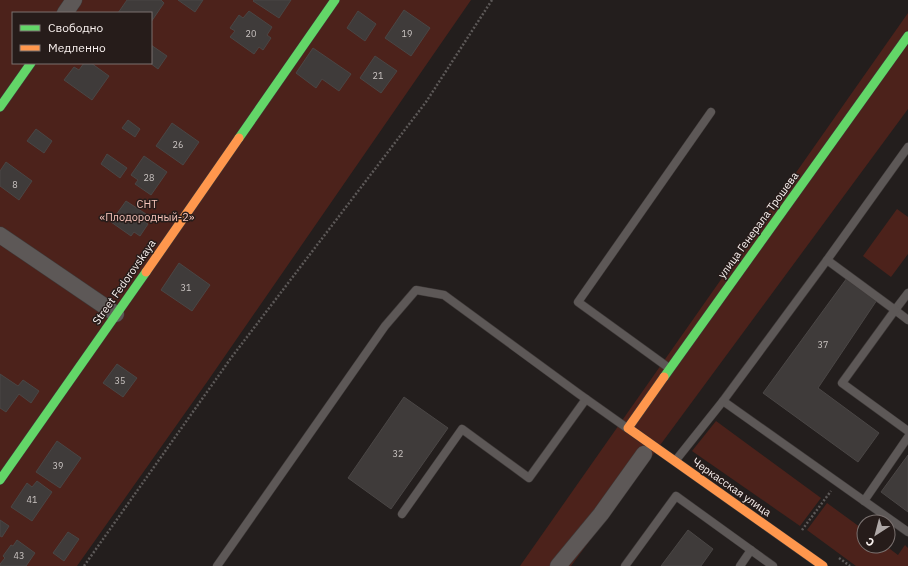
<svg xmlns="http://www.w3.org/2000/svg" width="908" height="566" viewBox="0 0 908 566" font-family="'IBM Plex Sans',sans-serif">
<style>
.green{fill:#4c221b;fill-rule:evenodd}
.building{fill:#3f3b3a;stroke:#4a4645}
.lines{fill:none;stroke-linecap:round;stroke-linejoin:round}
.lane-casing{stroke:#3f3a39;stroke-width:9}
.street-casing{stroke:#3f3a39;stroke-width:17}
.fast-casing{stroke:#3f3a39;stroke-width:10}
.slow-casing{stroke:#3f3a39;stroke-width:10}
.path{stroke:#5d5958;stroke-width:2.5;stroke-dasharray:2 2;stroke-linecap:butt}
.lane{stroke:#5d5857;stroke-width:8}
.street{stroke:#5d5857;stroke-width:16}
.fast{stroke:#63d668;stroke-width:9}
.slow{stroke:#ff974d;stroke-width:9}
.labels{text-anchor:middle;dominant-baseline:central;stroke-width:3;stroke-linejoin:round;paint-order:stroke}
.number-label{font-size:9px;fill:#cac4c2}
.park-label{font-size:11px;fill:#f6c4ba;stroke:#261c1a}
.street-label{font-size:11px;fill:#f9f1ef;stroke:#261c1a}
</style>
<rect width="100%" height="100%" fill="#231e1d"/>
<g class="green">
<path d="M0 0H471L207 382 77 566H0ZM13 13H151V63H13Z"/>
<path d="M908 13V109L571 566H520Z"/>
<path d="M897 209 908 217V254L891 277 863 256Z"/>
<path d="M716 421 821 498 800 526 692 451Z"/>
<path d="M827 503 864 530V546H886L898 555 905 545 908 548V566H856L807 530Z"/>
</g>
<g class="building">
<path d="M127 0H161L164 3 151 22V13H118Z"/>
<path d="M178 0H203L195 12Z"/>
<path d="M254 0H291L279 18 253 1Z"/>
<path d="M404 10 430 28 411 56 385 38Z"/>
<path d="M249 11 272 27 267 35 271 38 263 50 259 47 254 54 230 37 235 31 230 28 239 15 243 18Z"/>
<path d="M358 11 376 24 365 41 347 28Z"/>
<path d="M151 45 167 56 158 69 150 63H151Z"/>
<path d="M313 48 351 74 339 91 322 79 316 88 296 73Z"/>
<path d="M375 56 397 71 381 93 360 78Z"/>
<path d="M84 63H91L109 76 92 100 64 80 74 67 79 70Z"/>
<path d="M128 120 140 129 135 137 122 128Z"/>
<path d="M172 123 199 142 183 165 156 146Z"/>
<path d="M36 129 52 141 44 153 27 141Z"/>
<path d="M107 154 127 168 120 178 101 164Z"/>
<path d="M144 156 167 172 151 195 135 184 138 180 131 175Z"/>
<path d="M6 162 32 181 19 200 0 186V171Z"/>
<path d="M126 201 146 214 142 220 148 224 140 236 134 232 131 236 111 222Z"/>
<path d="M179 263 210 285 192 311 161 290Z"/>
<path d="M847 278 877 300 818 388 879 433 858 462 763 393Z"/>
<path d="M117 364 137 378 123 397 103 383Z"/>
<path d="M0 374 18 386 23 380 39 391 31 403 19 394 6 412 0 408Z"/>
<path d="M404 397 448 428 391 509 348 478Z"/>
<path d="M57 441 81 458 60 488 36 472Z"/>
<path d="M908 455V512L881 492Z"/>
<path d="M37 481 52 492 32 521 11 507 27 483 32 487Z"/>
<path d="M0 520 9 526 2 537 0 536Z"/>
<path d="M688 530 713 549 701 566H661Z"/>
<path d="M68 532 79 539 64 561 53 553Z"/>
<path d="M17 540 35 553 26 566H0V564L5 558 3 556 11 545 13 546Z"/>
</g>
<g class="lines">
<defs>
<g id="lane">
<path d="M827 260 908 147"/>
<path d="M908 293 895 310 908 320"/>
<path d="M669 368 578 302 711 112"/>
<path d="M723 401 908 532"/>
<path d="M676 460 723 401 827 260 895 310 842 383 908 431"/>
<path d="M864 501 908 437"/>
<path d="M402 514 462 429 529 478 586 399"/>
<path d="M217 566 385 326 416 290 444 295 579 394 627 428"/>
<path d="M625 566 676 496 773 566"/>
<path d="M740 566 751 550"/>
</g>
<g id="street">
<path d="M65 13 74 0"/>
<path d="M0 235 116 314"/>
<path d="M558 566 601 514 644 454"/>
</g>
<g id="fast">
<path d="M0 107 31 63"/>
<path d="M239 138 335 0"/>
<path d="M664 377 908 36"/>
<path d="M0 480 146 272"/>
</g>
<g id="slow">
<path d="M146 272 239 138"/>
<path d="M664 377 628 428 823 566"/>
</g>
</defs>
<use href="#lane" class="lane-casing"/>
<use href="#street" class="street-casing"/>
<use href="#fast" class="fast-casing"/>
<use href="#slow" class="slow-casing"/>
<g class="path">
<path d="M802 530 831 491"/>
<path d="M839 558 850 566"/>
<path d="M84 566 231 358 426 102 492 0"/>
</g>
<use href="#lane" class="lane"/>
<use href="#street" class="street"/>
<use href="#fast" class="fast"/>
<use href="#slow" class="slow"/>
</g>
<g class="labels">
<g class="number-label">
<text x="251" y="33">20</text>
<text x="407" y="33">19</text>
<text x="378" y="75">21</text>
<text x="178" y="144">26</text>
<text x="149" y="177">28</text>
<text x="15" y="184">8</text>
<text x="186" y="287">31</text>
<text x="823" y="344">37</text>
<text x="120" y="380">35</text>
<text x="398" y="453">32</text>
<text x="58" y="465">39</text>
<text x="32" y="499">41</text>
<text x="19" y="555">43</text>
</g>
<g class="park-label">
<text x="147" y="204">СНТ<tspan x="147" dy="13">«Плодородный-2»</tspan></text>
</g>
<g class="street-label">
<text transform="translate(758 225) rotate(-54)">улица Генерала Трошева</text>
<text transform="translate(124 282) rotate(-55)">Street Fedorovskaya</text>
<text transform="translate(732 487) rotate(35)">Черкасская улица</text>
</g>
</g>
<rect x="12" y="12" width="140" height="52" fill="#261c1a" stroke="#7a716f"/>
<rect x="20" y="25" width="20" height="6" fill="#63d668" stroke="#7a716f"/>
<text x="48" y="32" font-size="12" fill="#f9f1ef">Свободно</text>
<rect x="20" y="45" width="20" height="6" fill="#ff974d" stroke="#7a716f"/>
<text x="48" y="52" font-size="12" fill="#f9f1ef">Медленно</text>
<g transform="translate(876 534) rotate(216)"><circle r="19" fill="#261c1a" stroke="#7a716f"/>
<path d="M0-3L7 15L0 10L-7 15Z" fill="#aea7a6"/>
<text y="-6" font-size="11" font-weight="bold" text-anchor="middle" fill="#f9f1ef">С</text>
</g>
</svg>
